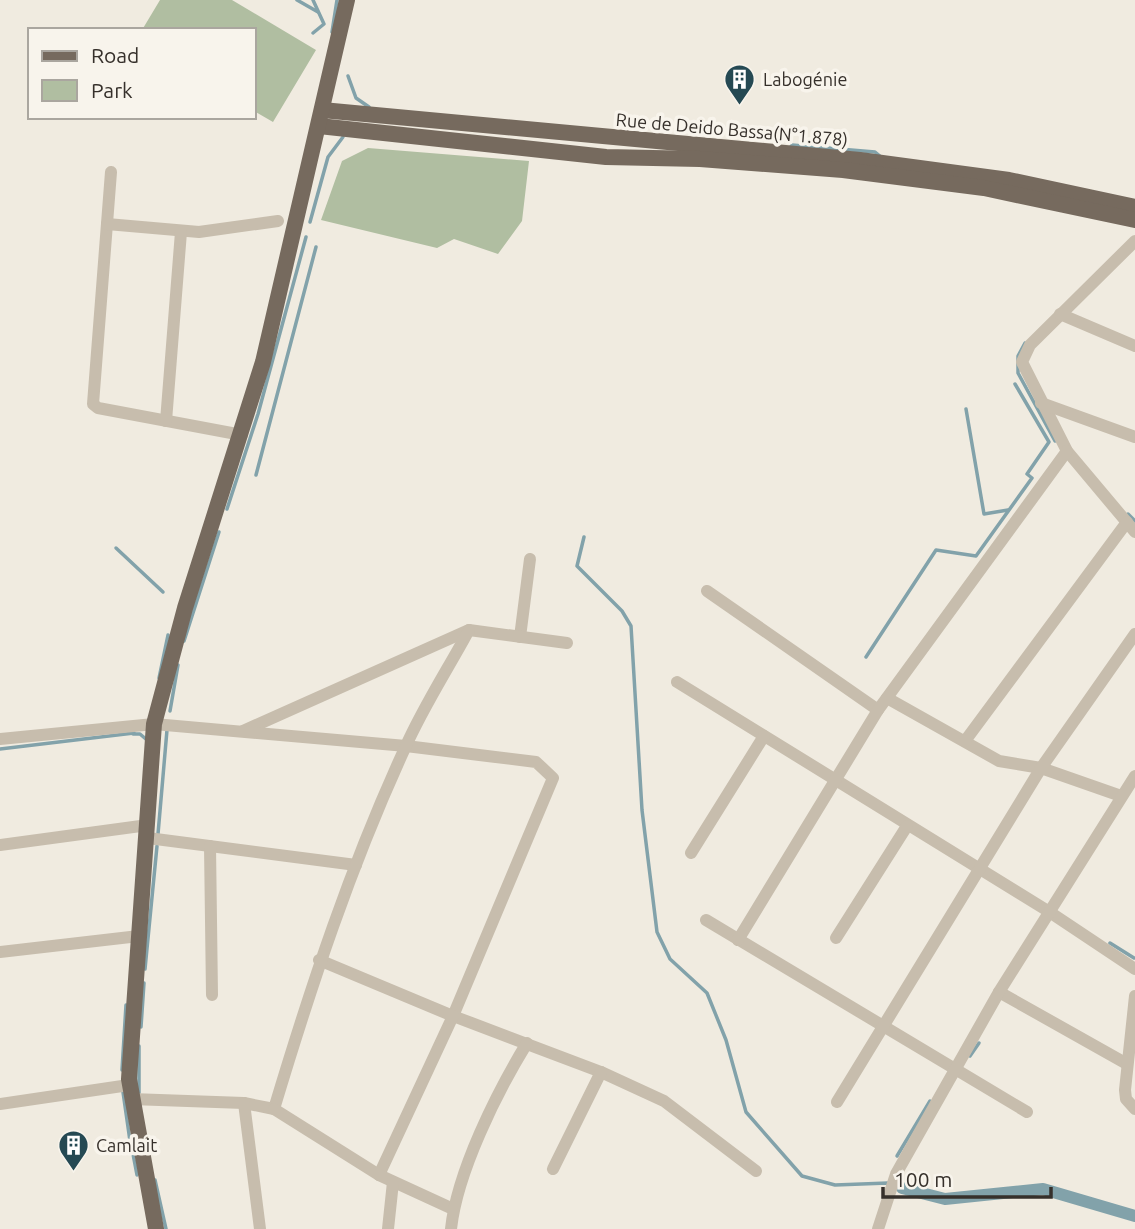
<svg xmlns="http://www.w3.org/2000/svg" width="1135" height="1229" viewBox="0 0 1135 1229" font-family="Ubuntu,sans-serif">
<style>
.green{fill:#b0bea1}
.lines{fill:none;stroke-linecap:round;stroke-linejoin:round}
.stream{stroke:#82a2aa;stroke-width:3.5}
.canal{stroke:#82a2aa;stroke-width:12}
.minor{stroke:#c7bdad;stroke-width:12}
.major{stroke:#766a5e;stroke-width:16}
.labels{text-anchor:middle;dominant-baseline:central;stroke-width:7;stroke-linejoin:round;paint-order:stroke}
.poi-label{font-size:18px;fill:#36302b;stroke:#f8f4ec;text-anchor:start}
.street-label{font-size:18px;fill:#36302b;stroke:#f8f4ec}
</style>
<rect width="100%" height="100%" fill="#f0ebe0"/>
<g class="green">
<path d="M160 0H232L316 50 273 122 254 111V30H142Z"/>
<path d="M368 148 529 161 522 221 498 254 454 239 437 248 321 220 342 161Z"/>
</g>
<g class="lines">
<g class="stream">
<path d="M297 0 318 12"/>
<path d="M332 32 337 0"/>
<path d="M313 33 324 24 313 0"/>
<path d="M348 76 356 98 369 107"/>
<path d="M790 148 792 145 875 152 881 157"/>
<path d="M310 222 328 157 343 137"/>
<path d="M1025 343 1018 356V373L1055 441"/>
<path d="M966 409 984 514 1008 510"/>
<path d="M256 475 316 247"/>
<path d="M227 509 258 414 306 237"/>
<path d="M1128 514 1135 521"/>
<path d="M584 537 577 566 622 611 631 626 642 810 657 932 670 959 707 993 726 1040 746 1112 802 1176 835 1185 888 1183 902 1188"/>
<path d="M116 548 163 592"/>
<path d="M184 641 219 532"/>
<path d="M866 657 936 550 976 556 1032 478 1027 474 1049 442 1015 384"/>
<path d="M159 678 168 635"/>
<path d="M170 711 178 665"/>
<path d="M133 734H140L147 740"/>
<path d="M0 749 134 733"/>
<path d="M158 834 167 730"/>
<path d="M1110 943 1134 958"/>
<path d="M145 969 157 846"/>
<path d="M141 1027 144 983"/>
<path d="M139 1046V1093"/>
<path d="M970 1056 979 1043"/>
<path d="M122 1070 126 1005"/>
<path d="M123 1092 130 1141"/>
<path d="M133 1154 137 1175"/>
<path d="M897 1156 930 1101"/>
<path d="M155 1180 166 1229"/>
</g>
<path class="canal" d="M902 1188 945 1199 1043 1189 1135 1216"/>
<g class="minor">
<path d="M111 172 93 404 98 408 242 435"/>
<path d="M107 224 199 232 278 221"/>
<path d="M1135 241 1030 345 1022 362 1067 451 1135 532"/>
<path d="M1060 314 1135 346"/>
<path d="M1041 403 1135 437"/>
<path d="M166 421 181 232"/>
<path d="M707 591 878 710"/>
<path d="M520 637 530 559"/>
<path d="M677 682 1048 911 1135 969"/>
<path d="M887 698 999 761 1041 768 1121 796"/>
<path d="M243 731 469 630 567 643"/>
<path d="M0 739 154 724 406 746 536 762 553 778 453 1016 601 1072 664 1101 756 1171"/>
<path d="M965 741 1127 522"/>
<path d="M148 838 356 865"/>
<path d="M0 845 148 825"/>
<path d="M210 846 212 995"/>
<path d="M691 853 764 736"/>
<path d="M706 920 1027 1112"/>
<path d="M836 938 907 826"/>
<path d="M738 940 878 710 1067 451"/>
<path d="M0 952 139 936"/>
<path d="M319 960 453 1016 379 1175"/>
<path d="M999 992 1127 1064"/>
<path d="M1135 996 1125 1090 1126 1099 1135 1109"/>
<path d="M131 1099 244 1103 274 1109C311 986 351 865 405 748 423 707 448 669 469 630"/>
<path d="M837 1102 1041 768 1135 634"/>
<path d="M244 1103 260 1229"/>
<path d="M0 1104 129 1085"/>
<path d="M274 1109 379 1175 453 1209"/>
<path d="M553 1169 601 1072"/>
<path d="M388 1229 393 1182"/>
<path d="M451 1229C457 1172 497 1092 527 1043"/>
<path d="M878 1229 896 1174 999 992 1135 776"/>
</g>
<g class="major">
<path d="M322 110 860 160 1009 180 1135 207"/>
<path d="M319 126 606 157 700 159 843 170 984 188 1135 220"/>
<path d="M156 1229 129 1079 154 724 185 608 263 362 347 0"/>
</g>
</g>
<defs>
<symbol id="building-pin" viewBox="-11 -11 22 30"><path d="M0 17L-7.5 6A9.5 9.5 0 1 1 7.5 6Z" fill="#254953" stroke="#f8f4ec"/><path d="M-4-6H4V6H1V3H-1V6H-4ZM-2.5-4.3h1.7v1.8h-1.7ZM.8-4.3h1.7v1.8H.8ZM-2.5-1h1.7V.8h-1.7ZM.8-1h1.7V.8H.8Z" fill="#fff"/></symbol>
</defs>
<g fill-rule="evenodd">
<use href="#building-pin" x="722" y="62" width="35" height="47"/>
<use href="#building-pin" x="56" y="1128" width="35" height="47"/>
</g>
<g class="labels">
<g class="poi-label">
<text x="763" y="79">Labogénie</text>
<text x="96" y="1145">Camlait</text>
</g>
<g class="street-label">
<text transform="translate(732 129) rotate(5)">Rue de Deido Bassa(N°1.878)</text>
</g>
</g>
<rect x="28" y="28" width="228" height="91" fill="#f8f4ec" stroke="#aaa69f" stroke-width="2"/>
<rect x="42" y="51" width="35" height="10" fill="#766a5e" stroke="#aaa69f" stroke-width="2"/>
<text x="91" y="63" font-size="21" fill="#36302b">Road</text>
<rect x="42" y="80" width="35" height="21" fill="#b0bea1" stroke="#aaa69f" stroke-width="2"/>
<text x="91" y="98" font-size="21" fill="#36302b">Park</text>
<path d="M883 1187v10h168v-10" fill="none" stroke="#36302b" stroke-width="3.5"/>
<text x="894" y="1187" font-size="21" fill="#36302b" stroke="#f8f4ec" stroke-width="5" paint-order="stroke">100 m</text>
</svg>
